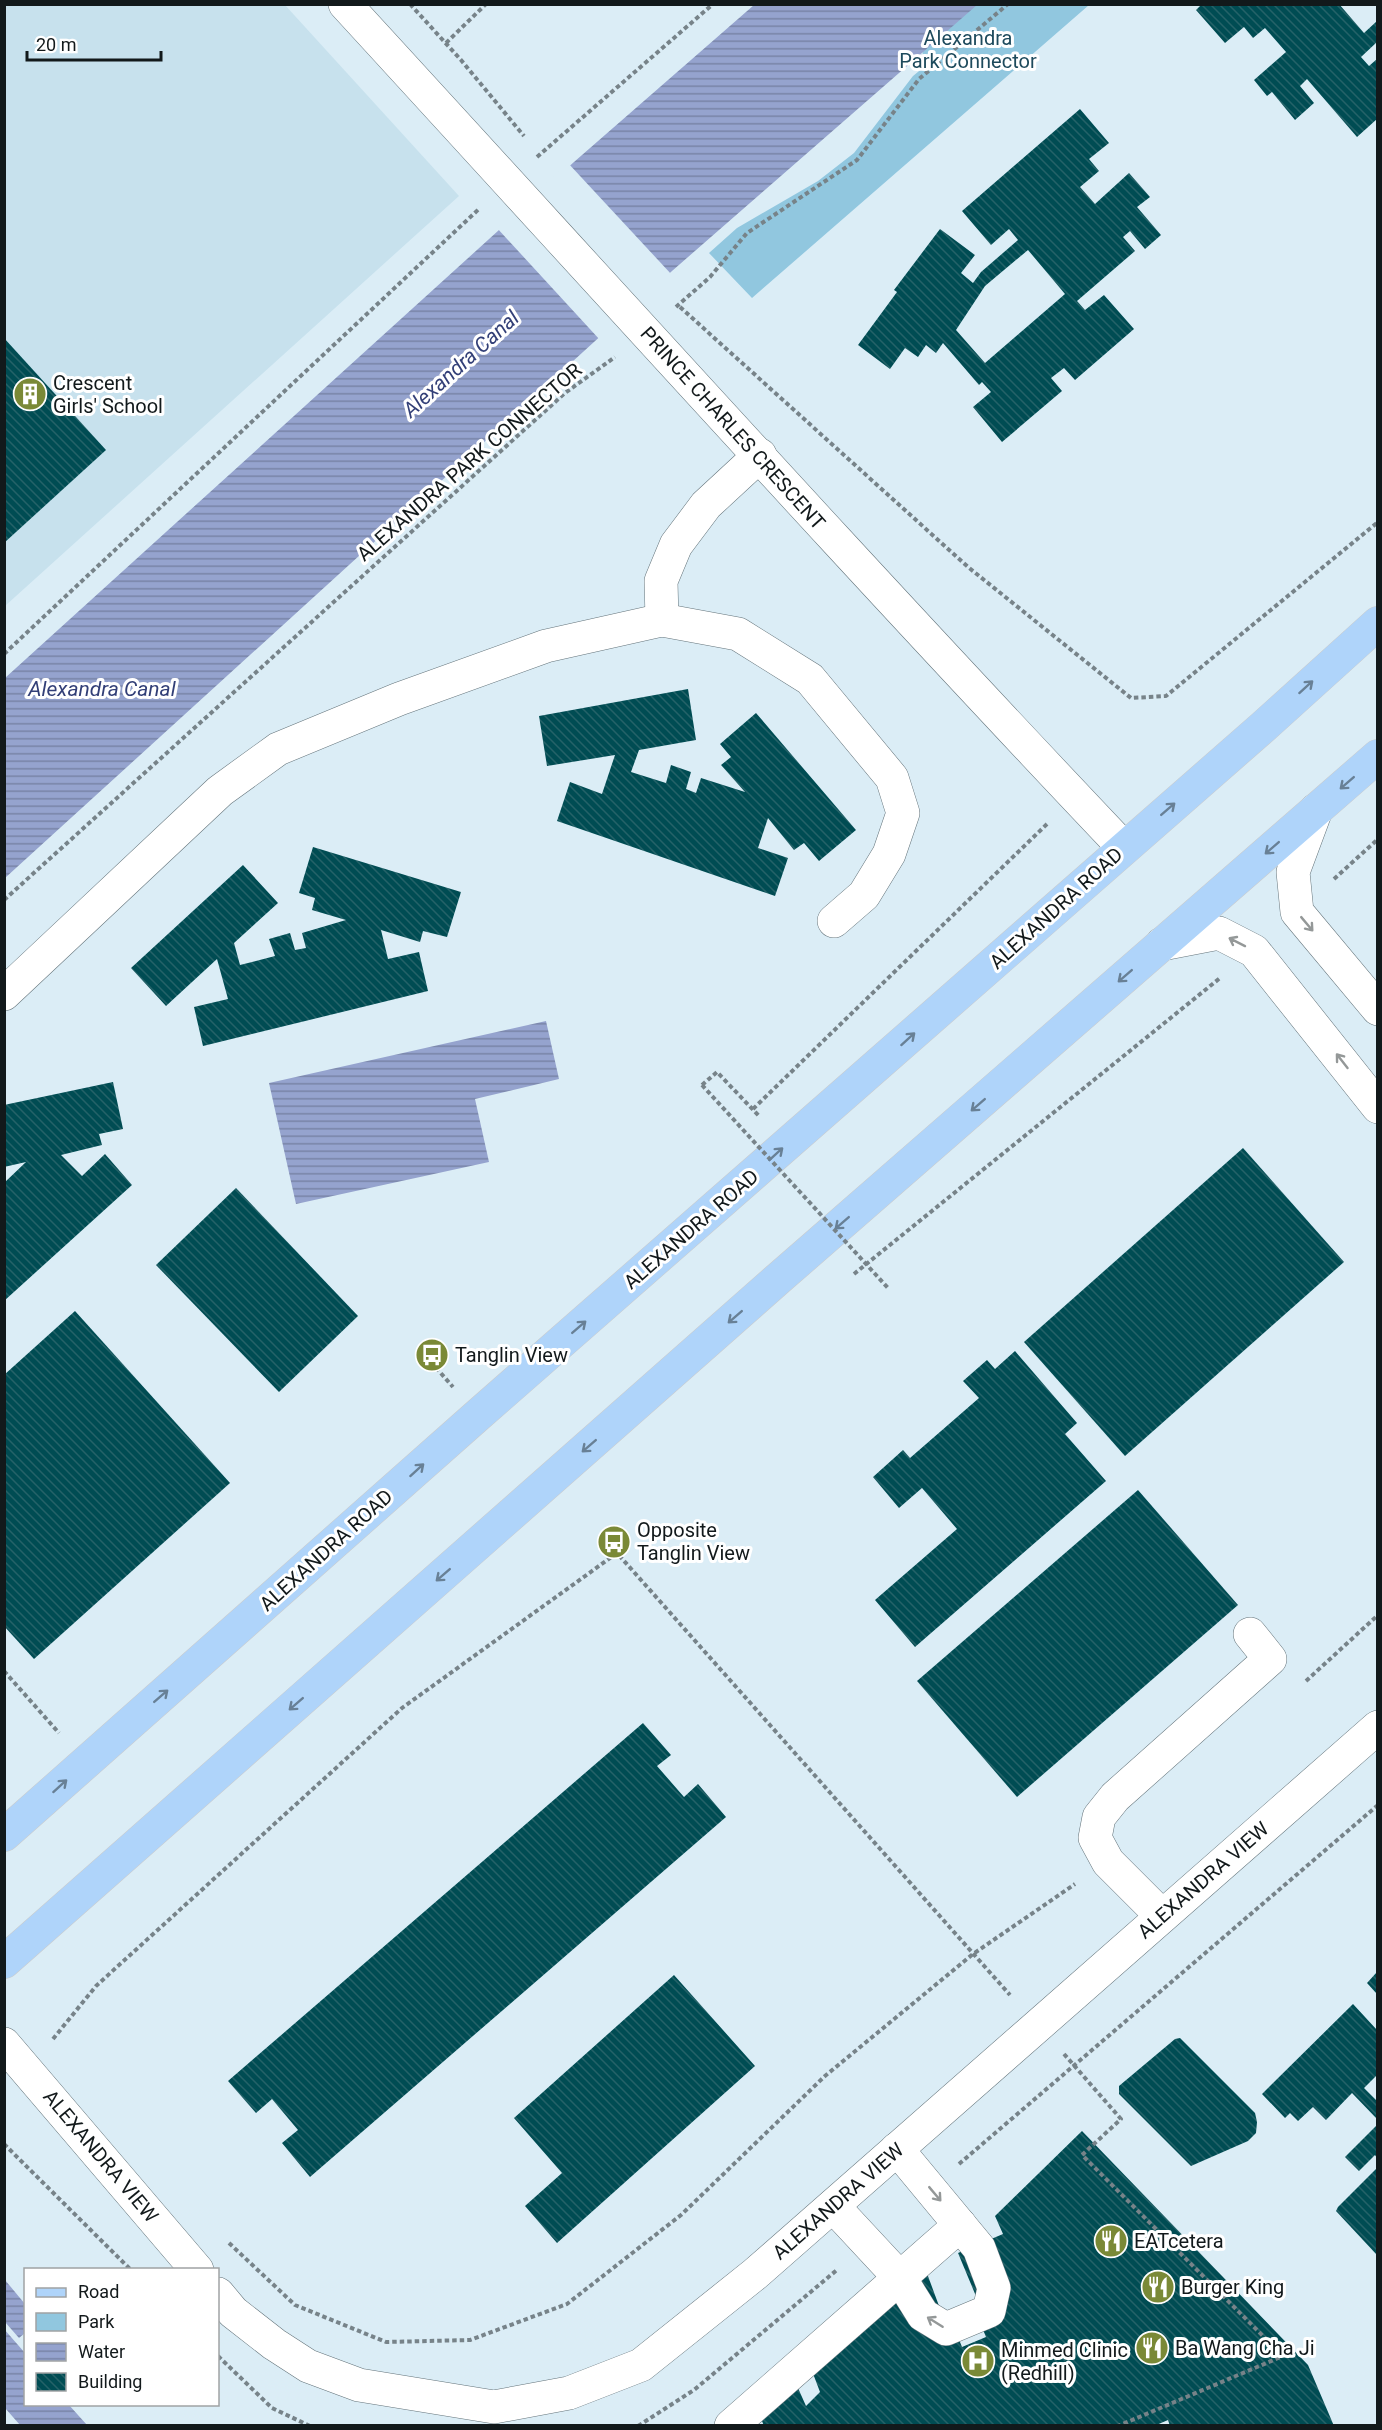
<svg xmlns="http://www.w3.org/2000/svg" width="1382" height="2430" viewBox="0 0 1382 2430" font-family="Roboto,sans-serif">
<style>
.built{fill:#c7e1ed}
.green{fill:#91c7df}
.water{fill:url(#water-rules)}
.pier{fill:#dbedf6}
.building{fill:url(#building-back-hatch);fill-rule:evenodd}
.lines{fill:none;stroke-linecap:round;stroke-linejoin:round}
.minor-casing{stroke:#64747b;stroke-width:34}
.major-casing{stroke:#cbcccd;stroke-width:34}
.path{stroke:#778389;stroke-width:4;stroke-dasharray:4.5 3;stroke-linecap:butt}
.minor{stroke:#fff;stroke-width:33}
.major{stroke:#afd4fa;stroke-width:33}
.path-bridge{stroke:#778389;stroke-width:4;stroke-dasharray:4.5 3;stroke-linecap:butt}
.oneway{stroke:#688096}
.oneway2{stroke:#949898}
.labels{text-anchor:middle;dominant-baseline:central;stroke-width:6;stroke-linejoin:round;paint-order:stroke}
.park-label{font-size:20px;fill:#1d4a5c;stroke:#fff}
.poi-label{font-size:20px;fill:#12191b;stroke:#fff;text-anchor:start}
.street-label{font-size:20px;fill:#12191b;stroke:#fff}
.water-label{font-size:21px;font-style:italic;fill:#323f77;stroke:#fff}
</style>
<defs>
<pattern id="water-rules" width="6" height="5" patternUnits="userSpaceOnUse" patternTransform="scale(1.5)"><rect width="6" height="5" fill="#95a3ce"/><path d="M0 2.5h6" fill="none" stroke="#7884a6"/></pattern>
<pattern id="building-back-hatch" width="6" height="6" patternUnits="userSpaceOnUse" patternTransform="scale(1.5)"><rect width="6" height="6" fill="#004c53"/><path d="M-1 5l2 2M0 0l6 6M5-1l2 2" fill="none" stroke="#256268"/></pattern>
</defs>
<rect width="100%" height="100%" fill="#dbedf6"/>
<path class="built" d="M5 5H285L459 196 5 606Z"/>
<path class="green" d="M938 5H1089L752 298 709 253 737 228 818 181 854 153 913 76 924 67 922 47Z"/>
<g class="water">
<path d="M754 5H977L672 271 5 878V678L574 162Z"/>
<path d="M546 1021 559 1079 475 1099 489 1162 296 1204 269 1083Z"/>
<path d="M5 2280 25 2304V2333L19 2338 5 2322Z"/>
<path d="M4 2329 25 2353 26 2404 69 2405 87 2425H20L5 2408Z"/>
</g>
<path class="pier" d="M568 163 672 275 600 340 497 228Z"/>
<g class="building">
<path d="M1202 4H1339L1364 33 1377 21V42L1361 57 1369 66 1377 59V119L1357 137 1307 79 1300 86 1314 103 1295 120 1272 92 1267 96 1254 80 1286 52 1265 28 1253 38 1244 27 1225 43 1196 10Z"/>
<path d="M1080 109 1109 143 1089 159 1099 171 1080 187 1095 204 1129 173 1150 197 1137 207 1161 235 1145 249 1130 231 1123 237 1135 251 1077 301 1085 310 1104 295 1134 329 1075 380 1064 368 1051 378 1062 391 1002 442 973 407 991 392 982 382 979 385 943 343 936 353 926 345 918 357 905 348 890 369 858 345 897 292 894 290 940 229 975 255 961 273 973 283 981 272 1018 240 1009 229 991 245 962 211ZM1028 250 1065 294 985 363 956 330 985 286Z"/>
<path d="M4 338 106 450 4 543Z"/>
<path d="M688 689 696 740 639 750 631 772 666 783 671 765 691 772 686 789 696 793 701 778 745 792 721 765 731 757 720 744 756 713 856 830 819 861 804 843 794 850 768 818 758 848 788 858 775 896 557 821 570 782 602 794 615 755 547 766 539 716Z"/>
<path d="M313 847 461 892 447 937 423 931 420 942 381 930 388 959 419 952 428 991 203 1046 194 1007 228 999 217 959 166 1006 131 968 243 865 278 903 234 943 240 965 275 956 269 939 290 933 295 950 306 948 302 933 346 920 312 910 315 898 299 893Z"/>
<path d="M113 1082 123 1129 99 1134 102 1145 61 1155 82 1176 105 1154 132 1185 4 1301V1183L26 1162 4 1167V1105Z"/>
<path d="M1243 1148 1344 1262 1125 1456 1024 1342Z"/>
<path d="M236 1188 358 1316 279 1392 156 1265Z"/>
<path d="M75 1311 230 1483 34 1659 4 1626V1375Z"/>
<path d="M1015 1351 1077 1423 1065 1434 1106 1481 915 1647 875 1600 957 1529 922 1488 899 1508 873 1477 903 1450 910 1458 979 1398 963 1381 987 1360 995 1369Z"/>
<path d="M1138 1490 1238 1605 1017 1797 917 1681Z"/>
<path d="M643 1723 671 1755 657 1766 684 1797 698 1784 726 1817 310 2177 282 2143 298 2130 272 2099 256 2113 228 2081Z"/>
<path d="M1377 1972V1994L1367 1983Z"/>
<path d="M674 1975 755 2066 557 2243 525 2206 562 2173 514 2118Z"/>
<path d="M1353 2004 1377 2030V2075L1364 2088 1377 2101V2119L1352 2093 1326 2120 1313 2107 1298 2121 1290 2113 1285 2118 1262 2094Z"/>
<path d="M1180 2038 1255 2113 1257 2122 1256 2133 1248 2141 1191 2166 1119 2094V2086L1175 2039Z"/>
<path d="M1377 2125V2158L1375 2155 1359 2171 1345 2157Z"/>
<path d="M1082 2131 1308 2365 1334 2426H1170L1168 2420 1154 2426H764L758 2411 794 2379 806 2406 820 2392 809 2363 925 2268 942 2314 950 2317 962 2347 986 2337 974 2308 978 2301 958 2253 1003 2234 995 2216Z"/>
<path d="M1377 2168V2255L1336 2211 1338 2207Z"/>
</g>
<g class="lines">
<defs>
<g id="minor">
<path d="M345 4C604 286 860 570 1124 848"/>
<path d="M662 620 661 581 676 545 706 505 760 455"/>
<path d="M1316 810 1293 872 1297 912 1378 1009"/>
<path d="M1162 944 1219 933 1254 951 1378 1107"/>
<path d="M4 994 220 791 278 749 399 699 546 646 662 620 738 634 810 679 892 778 903 813 889 854 864 895 834 921"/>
<path d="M1162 1916 1108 1862 1095 1838 1099 1817 1115 1797 1270 1659 1250 1634"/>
<path d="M4 2044 197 2270"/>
<path d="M833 2206 900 2278 923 2315 946 2329 989 2311 994 2288 979 2248 897 2149"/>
<path d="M218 2294 233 2312 274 2344 308 2366 359 2385 494 2407 569 2393 641 2365 755 2274 1378 1727"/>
<path d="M731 2426 960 2225"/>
</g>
<g id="major">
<path d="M4 1835 478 1415 1263 727 1378 623"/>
<path d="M4 1962 779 1278 1378 756"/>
</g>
</defs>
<use href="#minor" class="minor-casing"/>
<use href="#major" class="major-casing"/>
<g class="path">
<path d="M410 4 461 60 524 136"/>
<path d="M446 43 486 4"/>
<path d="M537 157 713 4"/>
<path d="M676 307 710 277 747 233 857 160 919 79 1008 4"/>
<path d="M680 307 968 567 1131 698 1166 696 1378 522"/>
<path d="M4 654 480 208"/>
<path d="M1334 879 1378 839"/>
<path d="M4 900 565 393 615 357"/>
<path d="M702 1085 717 1072 759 1116"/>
<path d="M753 1109 1047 824"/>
<path d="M854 1274 1220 978"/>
<path d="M431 1362 453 1387"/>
<path d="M4 1671 59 1733"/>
<path d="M1306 1681 1378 1615"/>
<path d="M53 2039 96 1986 402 1708 617 1553 1010 1995"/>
<path d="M1064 2054 1121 2119 1082 2155 1283 2356 1118 2426"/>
<path d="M4 2144 131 2270"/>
<path d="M959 2164 1378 1805"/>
<path d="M229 2243 295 2305 386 2342 470 2340 567 2304 681 2215 825 2076 973 1954 1075 1884"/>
<path d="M218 2356 272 2408 310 2426"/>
<path d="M638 2426 694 2390 838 2269"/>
</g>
<use href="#minor" class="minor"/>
<use href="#major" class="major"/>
<path class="path-bridge" d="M702 1085 888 1288"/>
</g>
<defs><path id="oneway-shaft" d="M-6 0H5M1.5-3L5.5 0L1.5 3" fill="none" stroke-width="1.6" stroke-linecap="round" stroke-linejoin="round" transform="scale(1.5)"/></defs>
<g class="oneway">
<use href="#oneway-shaft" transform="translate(1306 687) rotate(-42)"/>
<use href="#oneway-shaft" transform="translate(1347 783) rotate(139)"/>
<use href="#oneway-shaft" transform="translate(1168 809) rotate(-41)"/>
<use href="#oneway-shaft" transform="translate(1272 848) rotate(139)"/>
<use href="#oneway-shaft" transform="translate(1125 976) rotate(139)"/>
<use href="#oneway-shaft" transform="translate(908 1039) rotate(-42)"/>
<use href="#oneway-shaft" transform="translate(978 1105) rotate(139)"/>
<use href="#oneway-shaft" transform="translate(776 1154) rotate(-42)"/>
<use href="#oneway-shaft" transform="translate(842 1223) rotate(139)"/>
<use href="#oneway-shaft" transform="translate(735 1317) rotate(139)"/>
<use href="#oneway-shaft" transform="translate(579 1327) rotate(-41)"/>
<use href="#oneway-shaft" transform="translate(589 1446) rotate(139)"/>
<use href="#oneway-shaft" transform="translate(417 1470) rotate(-42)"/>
<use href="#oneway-shaft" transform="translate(443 1575) rotate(139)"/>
<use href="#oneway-shaft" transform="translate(161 1696) rotate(-41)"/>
<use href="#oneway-shaft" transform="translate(296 1704) rotate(139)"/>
<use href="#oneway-shaft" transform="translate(60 1786) rotate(-42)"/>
</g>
<g class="oneway2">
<use href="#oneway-shaft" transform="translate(1307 924) rotate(50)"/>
<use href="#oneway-shaft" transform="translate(1237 942) rotate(-153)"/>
<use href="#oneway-shaft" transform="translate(1342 1061) rotate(-128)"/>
<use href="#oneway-shaft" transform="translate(935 2194) rotate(50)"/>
<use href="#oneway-shaft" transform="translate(935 2322) rotate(-148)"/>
</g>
<defs>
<symbol id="building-disc" viewBox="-11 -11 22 22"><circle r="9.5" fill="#7a8937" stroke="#fff"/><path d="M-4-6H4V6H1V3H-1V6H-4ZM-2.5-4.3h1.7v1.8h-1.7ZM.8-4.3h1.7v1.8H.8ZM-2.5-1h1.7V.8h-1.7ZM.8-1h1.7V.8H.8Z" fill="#fff"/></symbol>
<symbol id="bus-disc" viewBox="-11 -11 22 22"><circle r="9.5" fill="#7a8937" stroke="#fff"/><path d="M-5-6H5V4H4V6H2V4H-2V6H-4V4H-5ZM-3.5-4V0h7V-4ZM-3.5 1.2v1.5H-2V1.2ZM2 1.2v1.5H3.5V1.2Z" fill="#fff"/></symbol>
<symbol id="restaurant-disc" viewBox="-11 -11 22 22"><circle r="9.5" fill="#7a8937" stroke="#fff"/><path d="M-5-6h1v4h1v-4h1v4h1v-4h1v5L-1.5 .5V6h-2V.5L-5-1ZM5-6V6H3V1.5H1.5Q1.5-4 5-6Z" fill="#fff"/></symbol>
<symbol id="hospital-disc" viewBox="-11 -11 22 22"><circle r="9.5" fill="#7a8937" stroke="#fff"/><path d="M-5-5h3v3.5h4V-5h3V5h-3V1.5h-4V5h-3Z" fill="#fff"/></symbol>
</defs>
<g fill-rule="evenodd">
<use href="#building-disc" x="11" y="375" width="38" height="38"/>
<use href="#bus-disc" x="413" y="1336" width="38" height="38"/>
<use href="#bus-disc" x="595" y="1523" width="38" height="38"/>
<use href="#restaurant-disc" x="1092" y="2222" width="38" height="38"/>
<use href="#restaurant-disc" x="1139" y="2268" width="38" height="38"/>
<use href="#restaurant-disc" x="1133" y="2329" width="38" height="38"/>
<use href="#hospital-disc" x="959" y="2342" width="38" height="38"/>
</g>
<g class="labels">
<g class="park-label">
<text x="968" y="38">Alexandra<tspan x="968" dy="23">Park Connector</tspan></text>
</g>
<g class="poi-label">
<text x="53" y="383">Crescent<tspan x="53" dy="23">Girls' School</tspan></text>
<text x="455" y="1355">Tanglin View</text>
<text x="637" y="1530">Opposite<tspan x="637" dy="23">Tanglin View</tspan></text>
<text x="1134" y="2241">EATcetera</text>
<text x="1181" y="2287">Burger King</text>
<text x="1175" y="2348">Ba Wang Cha Ji</text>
<text x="1001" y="2350">Minmed Clinic<tspan x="1001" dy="23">(Redhill)</tspan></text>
</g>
<g class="street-label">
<text transform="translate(733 428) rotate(48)">PRINCE CHARLES CRESCENT</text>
<text transform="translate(469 462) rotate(-41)">ALEXANDRA PARK CONNECTOR</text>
<text transform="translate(1056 908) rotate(-42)">ALEXANDRA ROAD</text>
<text transform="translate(691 1229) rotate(-41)">ALEXANDRA ROAD</text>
<text transform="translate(326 1550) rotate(-42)">ALEXANDRA ROAD</text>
<text transform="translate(1203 1880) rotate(-41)">ALEXANDRA VIEW</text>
<text transform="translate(101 2156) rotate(50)">ALEXANDRA VIEW</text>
<text transform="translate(838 2201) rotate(-41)">ALEXANDRA VIEW</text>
</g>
<g class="water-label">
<text transform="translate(461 364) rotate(-42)">Alexandra Canal</text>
<text x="102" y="689">Alexandra Canal</text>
</g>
</g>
<rect width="1382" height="2430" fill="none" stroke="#12191b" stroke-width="12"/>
<rect x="24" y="2268" width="195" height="138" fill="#ffffff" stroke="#a0a3a4" stroke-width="1.5"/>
<rect x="36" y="2288" width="30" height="9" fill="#afd4fa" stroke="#a0a3a4" stroke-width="1.5"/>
<text x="78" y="2298" font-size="18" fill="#12191b">Road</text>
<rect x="36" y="2313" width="30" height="18" fill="#91c7df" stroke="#a0a3a4" stroke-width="1.5"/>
<text x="78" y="2328" font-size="18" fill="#12191b">Park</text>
<rect x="36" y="2343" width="30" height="18" fill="url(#water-rules)" stroke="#a0a3a4" stroke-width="1.5"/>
<text x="78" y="2358" font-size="18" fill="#12191b">Water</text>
<rect x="36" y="2373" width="30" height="18" fill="url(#building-back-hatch)" stroke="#a0a3a4" stroke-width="1.5"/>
<text x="78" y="2388" font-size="18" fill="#12191b">Building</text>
<path d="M27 51v9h134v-9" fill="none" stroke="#12191b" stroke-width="3"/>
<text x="36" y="51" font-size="18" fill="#12191b" stroke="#ffffff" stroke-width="4.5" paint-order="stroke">20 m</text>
</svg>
